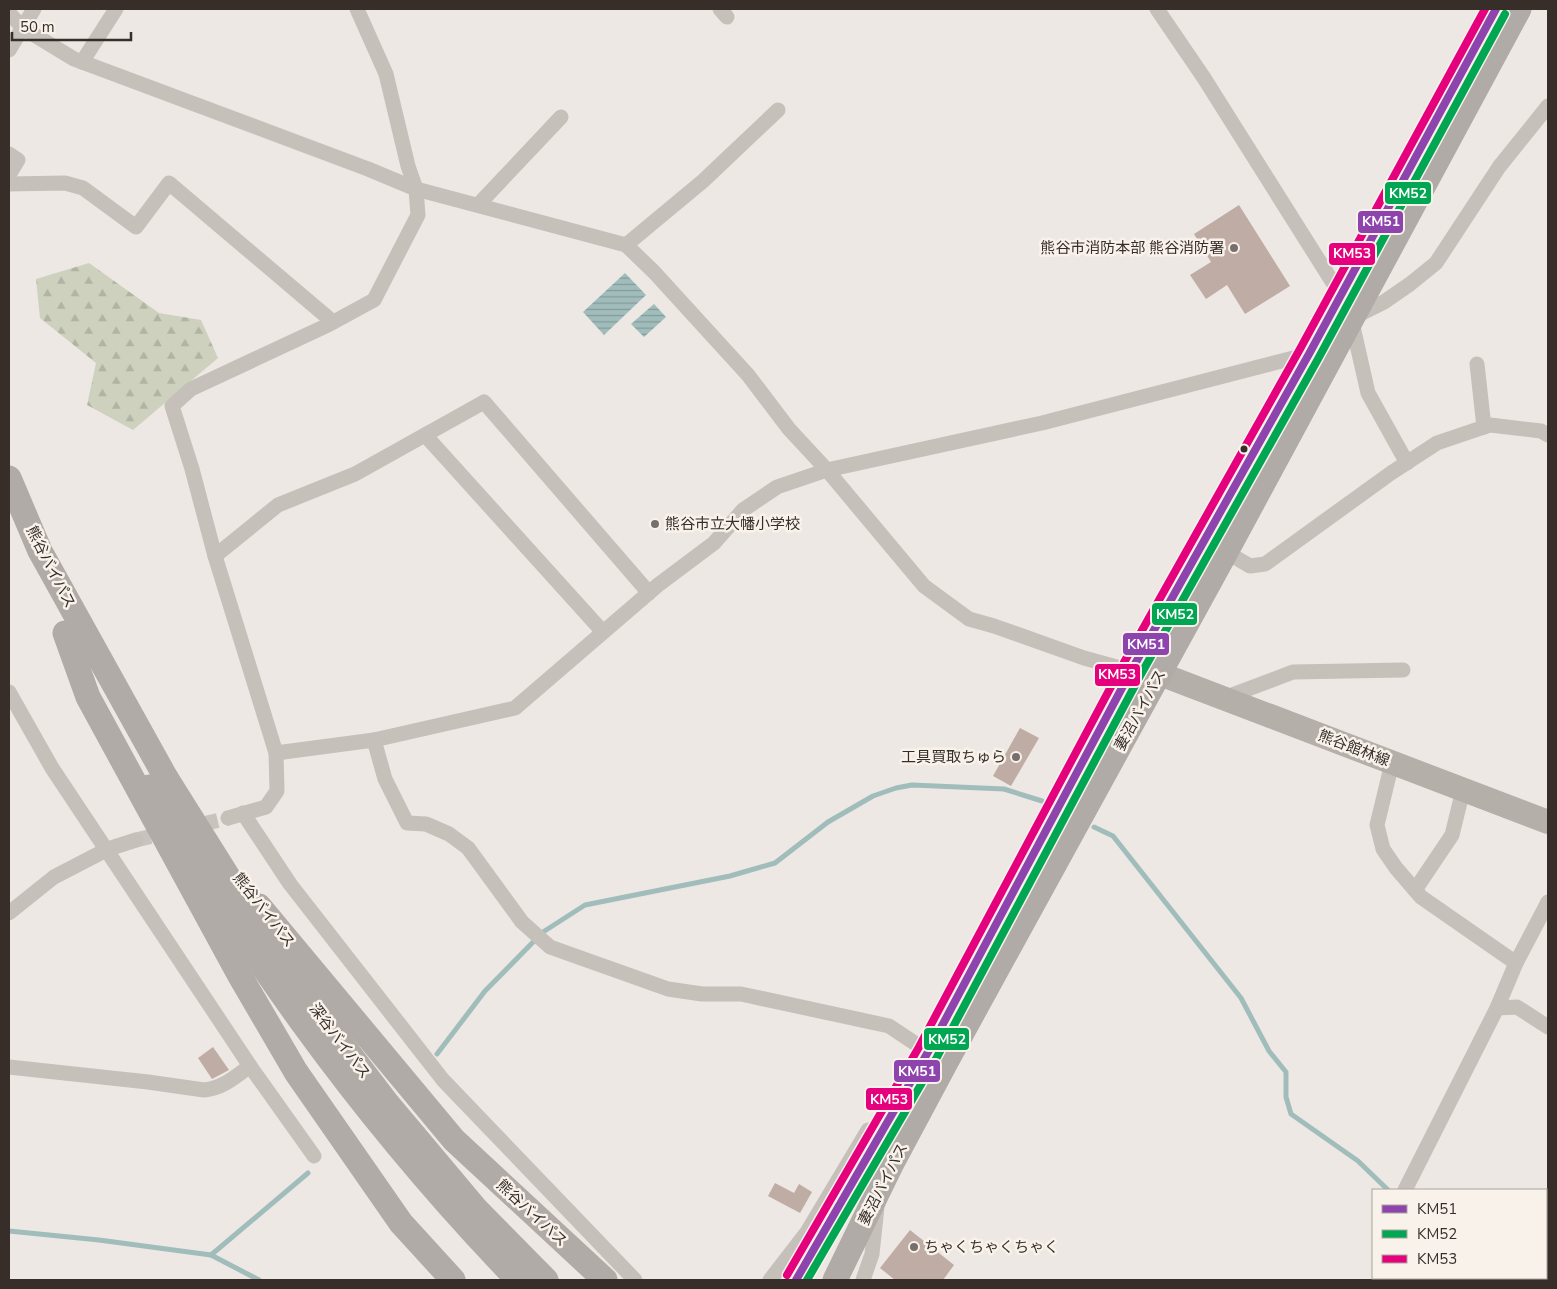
<svg xmlns="http://www.w3.org/2000/svg" width="1557" height="1289" viewBox="0 0 1557 1289" font-family="'Nunito Sans','Noto Sans JP',sans-serif">
<style>
.forest{fill:url(#forest-firs)}
.water{fill:url(#water-rules)}
.lines{fill:none;stroke-linecap:round;stroke-linejoin:round}
.stream{stroke:#a0bdbc;stroke-width:5}
.building{fill:#bfada5}
.minor-tunnel{stroke:#c9c3be;stroke-width:15;stroke-dasharray:15 8;stroke-linecap:butt}
.minor{stroke:#c6c0bb;stroke-width:15}
.primary{stroke:#b5afaa;stroke-width:24}
.trunk{stroke:#b0aba6;stroke-width:25}
.trunk-bridge{stroke:#b0aba6;stroke-width:25}
.bus-1-casing{stroke:#f9f2eb;stroke-width:11}
.bus-2-casing{stroke:#f9f2eb;stroke-width:11}
.bus-3-casing{stroke:#f9f2eb;stroke-width:11}
.bus-1{stroke:#8e44ad;stroke-width:8}
.bus-2{stroke:#00a651;stroke-width:8}
.bus-3{stroke:#e5007d;stroke-width:8}
.poi-dot{fill:#776f6b;stroke:#f9f2eb;stroke-width:2}
.bus-dot{fill:#372e2a;stroke:#f9f2eb;stroke-width:2}
.labels{text-anchor:middle;dominant-baseline:central;stroke-width:5;stroke-linejoin:round;paint-order:stroke}
.poi-label{font-size:15px;fill:#372e2a;stroke:#f9f2eb;text-anchor:end}
.street-label{font-size:15px;fill:#372e2a;stroke:#f9f2eb}
.line-badge{stroke:#f9f2eb;stroke-width:2}
.badge-label{font-size:14px;text-anchor:middle;font-weight:bold;fill:#fff}
</style>
<defs>
<pattern id="forest-firs" width="22" height="20" patternUnits="userSpaceOnUse" patternTransform="scale(1.25)"><rect width="22" height="20" fill="#ced1be"/><path d="M5 1l3.5 6h-7zM16 11l3.5 6h-7z" fill="#b2b4a3"/></pattern>
<pattern id="water-rules" width="6" height="5" patternUnits="userSpaceOnUse" patternTransform="scale(1.25)"><rect width="6" height="5" fill="#a0bdbc"/><path d="M0 2.5h6" fill="none" stroke="#839a99"/></pattern>
</defs>
<rect width="100%" height="100%" fill="#ede8e3"/>
<path class="forest" d="M89 263 159 313 201 320 218 358 133 430 87 405 96 363 40 318 36 279Z"/>
<g class="water">
<path d="M625 273 646 295 604 335 583 312Z"/>
<path d="M654 304 666 317 644 337 631 324Z"/>
</g>
<g class="lines">
<g class="stream">
<path d="M1094 827 1113 836 1241 998 1269 1051 1286 1072V1097L1291 1114 1358 1161 1388 1190"/>
<path d="M437 1054 485 991 543 932 585 905 730 876 775 863 828 822 873 796 896 788 912 785 1004 789 1042 801"/>
<path d="M9 1231 99 1240 211 1255 259 1280"/>
<path d="M211 1255 308 1173"/>
<path d="M1419 1278 1420 1280"/>
</g>
</g>
<g class="building">
<path d="M1239 205 1290 286 1245 314 1227 285 1206 299 1190 275 1211 262 1194 234Z"/>
<path d="M1020 728 1039 738 1011 786 993 776Z"/>
<path d="M213 1047 229 1070 212 1079 198 1058Z"/>
<path d="M775 1183 794 1193 799 1184 812 1192 800 1213 768 1196Z"/>
<path d="M910 1230 954 1265 943 1280H895L880 1268Z"/>
</g>
<g class="lines">
<path class="minor-tunnel" d="M136 840 228 818"/>
<g class="minor">
<path d="M720 9 727 17"/>
<path d="M1157 9 1204 78 1340 294"/>
<path d="M9 13 23 28 74 59 368 169 416 189 626 245 654 272 748 375 789 429 827 470 924 586 969 619 994 626 1084 658 1131 671 1160 674"/>
<path d="M9 50 34 9"/>
<path d="M82 62 116 9"/>
<path d="M9 154 18 160 9 175"/>
<path d="M9 184 65 183 83 188 136 227 169 183 333 322"/>
<path d="M478 205 561 117"/>
<path d="M626 245 703 181 778 110"/>
<path d="M1354 317 1384 302 1410 284 1436 263 1499 167 1548 106"/>
<path d="M1351 318 1368 393 1407 463"/>
<path d="M1477 364 1484 427"/>
<path d="M425 435 603 632"/>
<path d="M1226 552 1250 566 1265 564 1391 473 1437 443 1490 425 1541 431 1548 435"/>
<path d="M215 556 278 505 355 474 484 402 649 593"/>
<path d="M9 692 52 768 250 1066 314 1156"/>
<path d="M1224 698 1293 672 1403 670"/>
<path d="M374 740 385 779 407 823 426 824 449 834 468 848 522 922 550 947 668 989 702 994H741L889 1026 934 1056"/>
<path d="M276 753 374 740 515 708 658 585 714 543 743 510 777 487 827 470 1042 423 1309 354"/>
<path d="M1392 763 1377 825 1383 849 1396 868 1421 897 1516 963"/>
<path d="M243 813 290 884 443 1080 635 1280"/>
<path d="M228 818 266 807 277 791 276 753 215 556 192 469 172 406 191 389 328 325 374 300 418 215 416 189 408 166 386 74 357 9"/>
<path d="M1415 890 1452 835 1463 790"/>
<path d="M9 913 54 877 108 849 136 840"/>
<path d="M1497 1008 1517 1007 1548 1027"/>
<path d="M9 1067 148 1082 204 1090C223 1088 235 1077 250 1066"/>
<path d="M1405 1190 1497 1008 1516 963 1548 902"/>
<path d="M1434 1278V1280"/>
<path d="M770 1280 807 1232 868 1130 879 1136"/>
<path d="M863 1280 872 1254 877 1207"/>
</g>
<path class="primary" d="M1160 674 1548 822"/>
<g class="trunk">
<path d="M9 478 40 551 166 778"/>
<path d="M65 633 88 697 240 976 296 1072 401 1223 453 1280"/>
<path d="M259 906 454 1140 605 1280"/>
<path d="M796 1280 928 1052 1131 671 1309 354 1496 9"/>
<path d="M835 1280 892 1163 946 1062 1226 552 1519 9"/>
</g>
<g class="trunk-bridge">
<path d="M166 778 259 926 316 1010 387 1103 476 1209 546 1280"/>
<path d="M149 787C199 867 247 947 302 1022 368 1113 441 1200 518 1280"/>
</g>
<defs>
<path id="bus-1" d="M796 1280 928 1052 1131 671 1309 354 1496 9"/>
<path id="bus-2" d="M807 1280 937 1057 1140 676 1318 359 1505 14"/>
<path id="bus-3" d="M787 1275 919 1047 1122 666 1300 349 1485 9"/>
</defs>
<use href="#bus-1" class="bus-1-casing"/>
<use href="#bus-2" class="bus-2-casing"/>
<use href="#bus-3" class="bus-3-casing"/>
<use href="#bus-1" class="bus-1"/>
<use href="#bus-2" class="bus-2"/>
<use href="#bus-3" class="bus-3"/>
</g>
<g class="poi-dot">
<circle cx="1234" cy="248" r="5"/>
<circle cx="655" cy="524" r="5"/>
<circle cx="1016" cy="757" r="5"/>
<circle cx="914" cy="1247" r="5"/>
</g>
<circle class="bus-dot" cx="1244" cy="449" r="4.5"/>
<g class="labels">
<g class="poi-label">
<text x="1224" y="248">熊谷市消防本部 熊谷消防署</text>
<text x="665" y="524" text-anchor="start">熊谷市立大幡小学校</text>
<text x="1006" y="757">工具買取ちゅら</text>
<text x="924" y="1247" text-anchor="start">ちゃくちゃくちゃく</text>
</g>
<g class="street-label">
<text transform="translate(51 567) rotate(63)">熊谷バイパス</text>
<text transform="translate(1140 710) rotate(-61)">妻沼バイパス</text>
<text transform="translate(1354 748) rotate(21)">熊谷館林線</text>
<text transform="translate(264 910) rotate(52)">熊谷バイパス</text>
<text transform="translate(340 1041) rotate(53)">深谷バイパス</text>
<text transform="translate(883 1184) rotate(-63)">妻沼バイパス</text>
<text transform="translate(532 1213) rotate(43)">熊谷バイパス</text>
</g>
</g>
<g class="line-badge">
<rect x="1384" y="181" width="48" height="24" rx="5" fill="#00a651"/>
<rect x="1357" y="210" width="47" height="24" rx="5" fill="#8e44ad"/>
<rect x="1328" y="242" width="48" height="24" rx="5" fill="#e5007d"/>
<rect x="1151" y="602" width="47" height="24" rx="5" fill="#00a651"/>
<rect x="1122" y="632" width="48" height="24" rx="5" fill="#8e44ad"/>
<rect x="1094" y="663" width="47" height="24" rx="5" fill="#e5007d"/>
<rect x="923" y="1027" width="47" height="24" rx="5" fill="#00a651"/>
<rect x="893" y="1059" width="48" height="24" rx="5" fill="#8e44ad"/>
<rect x="865" y="1087" width="48" height="24" rx="5" fill="#e5007d"/>
</g>
<g class="badge-label">
<text x="1408" y="198">KM52</text>
<text x="1381" y="226">KM51</text>
<text x="1352" y="258">KM53</text>
<text x="1175" y="619">KM52</text>
<text x="1146" y="649">KM51</text>
<text x="1117" y="679">KM53</text>
<text x="947" y="1044">KM52</text>
<text x="917" y="1076">KM51</text>
<text x="889" y="1104">KM53</text>
</g>
<rect width="1557" height="1289" fill="none" stroke="#372e2a" stroke-width="20"/>
<rect x="1372" y="1189" width="175" height="90" fill="#f9f2eb" stroke="#aba49e"/>
<rect x="1382" y="1205" width="25" height="8" fill="#8e44ad" stroke="#aba49e"/>
<text x="1417" y="1214" font-size="15" fill="#372e2a">KM51</text>
<rect x="1382" y="1230" width="25" height="8" fill="#00a651" stroke="#aba49e"/>
<text x="1417" y="1239" font-size="15" fill="#372e2a">KM52</text>
<rect x="1382" y="1255" width="25" height="8" fill="#e5007d" stroke="#aba49e"/>
<text x="1417" y="1264" font-size="15" fill="#372e2a">KM53</text>
<path d="M12 32v8h119v-8" fill="none" stroke="#372e2a" stroke-width="2.5"/>
<text x="20" y="32" font-size="15" fill="#372e2a" stroke="#f9f2eb" stroke-width="4" paint-order="stroke">50 m</text>
</svg>
